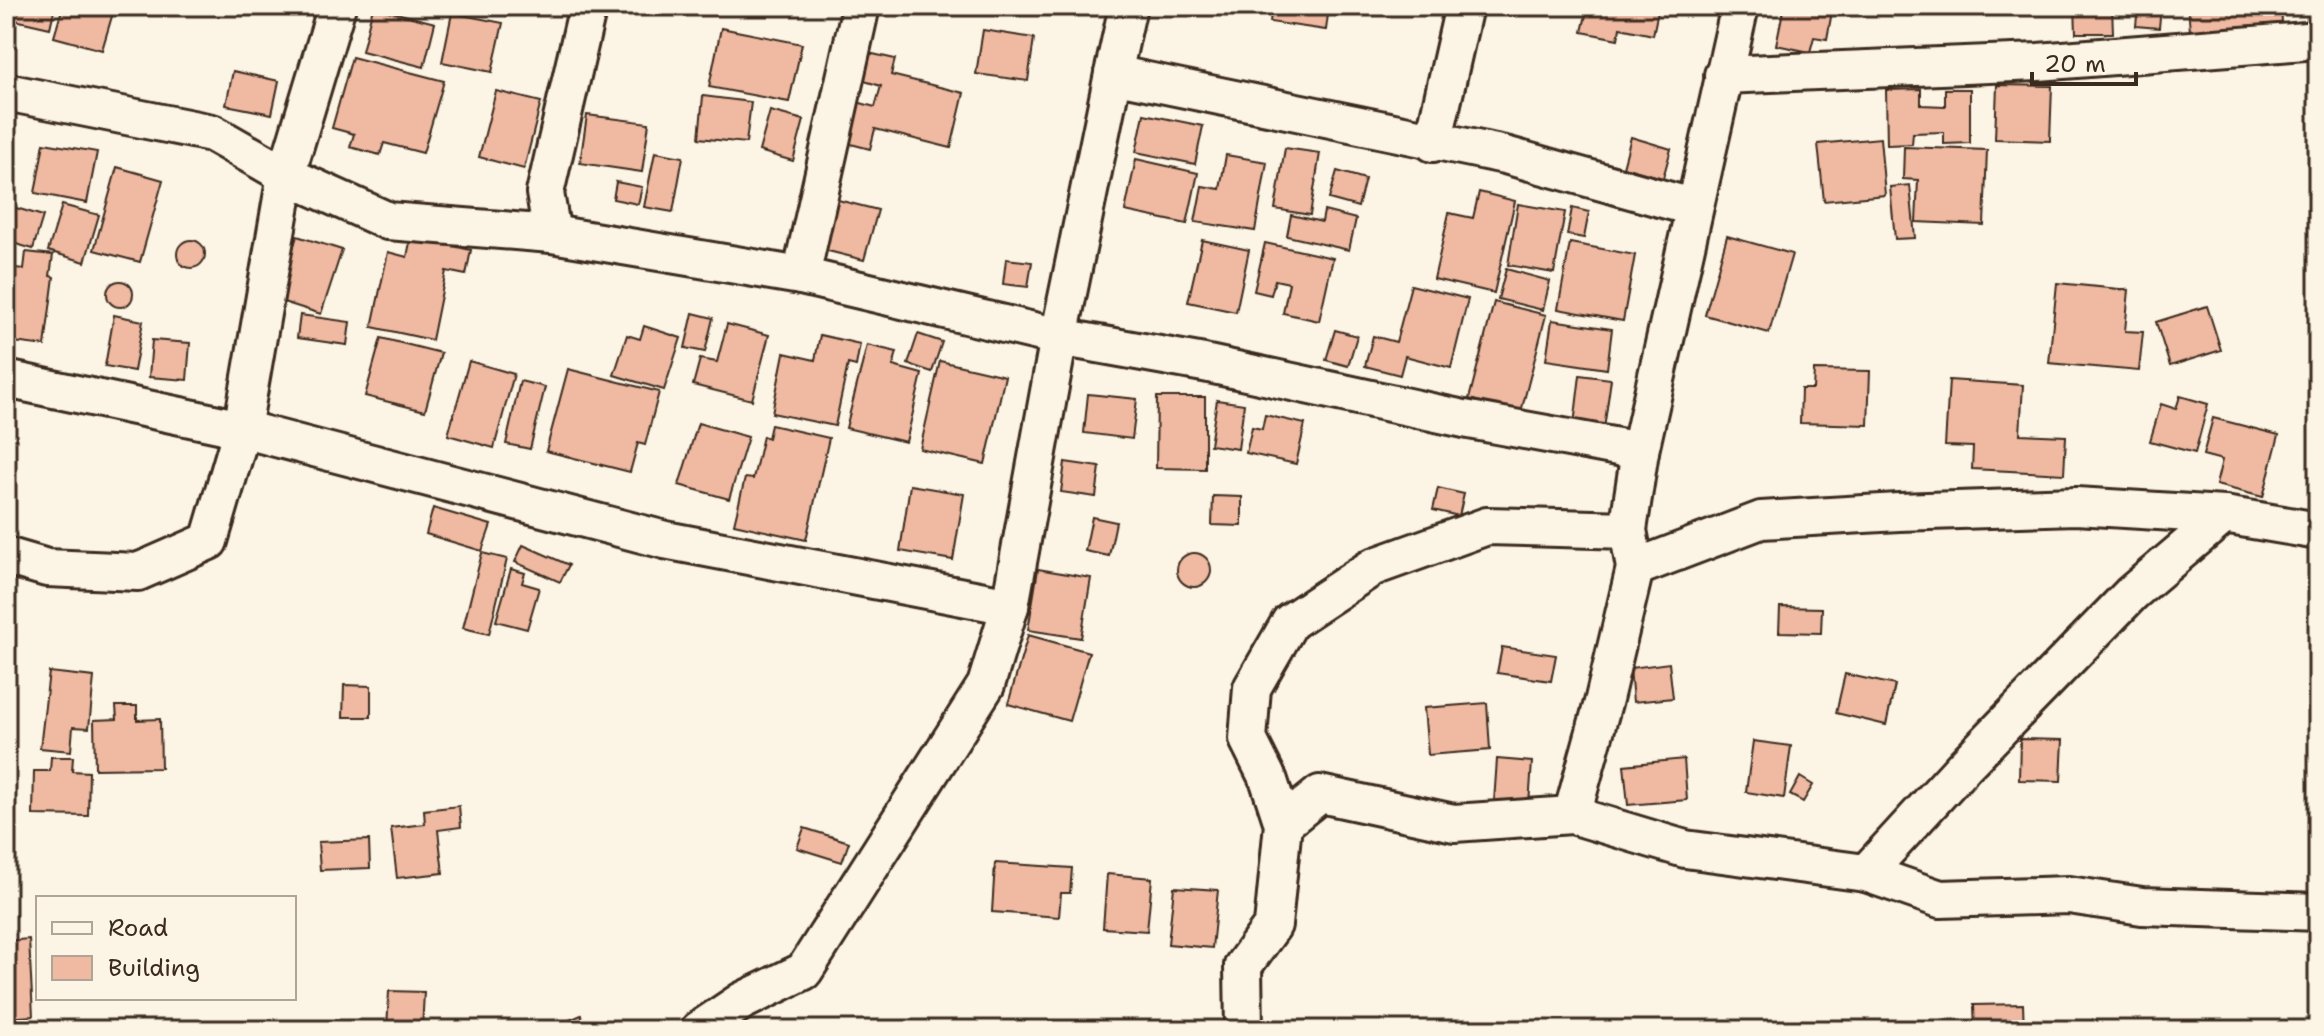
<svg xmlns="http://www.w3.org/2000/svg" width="2324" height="1036" viewBox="0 0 2324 1036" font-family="'Shantell Sans',sans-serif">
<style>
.building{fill:#efb9a2;stroke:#3b2a1e;stroke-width:2}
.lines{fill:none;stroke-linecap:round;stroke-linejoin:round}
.street-casing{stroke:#3b2a1e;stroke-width:42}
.street{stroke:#fcf5e5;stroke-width:36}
</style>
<rect width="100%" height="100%" fill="#fcf5e5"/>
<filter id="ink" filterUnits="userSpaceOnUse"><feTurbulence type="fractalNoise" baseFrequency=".0125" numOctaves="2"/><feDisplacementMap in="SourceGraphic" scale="16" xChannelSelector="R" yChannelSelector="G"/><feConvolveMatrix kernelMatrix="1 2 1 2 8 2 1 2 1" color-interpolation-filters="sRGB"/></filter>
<g filter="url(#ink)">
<g class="building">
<path d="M6 6H55L50 28 6 18Z"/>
<path d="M63 6H115L102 50 54 37Z"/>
<path d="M260 6H291L289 13Z"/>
<path d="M1272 6H1329L1326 30 1270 22Z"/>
<path d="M1588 6H1659L1653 35 1620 28 1618 39 1582 32Z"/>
<path d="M1784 6H1833L1827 39 1814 37 1810 52 1776 45Z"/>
<path d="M1921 6H1958L1957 15Z"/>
<path d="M2075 6H2112L2113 33H2076Z"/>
<path d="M2138 6H2161L2159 28 2136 26Z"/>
<path d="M2188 6H2281L2282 23 2190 31Z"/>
<path d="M2308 6H2318V20H2307Z"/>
<path d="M373 7 435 23 424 67 362 51Z"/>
<path d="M452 13 503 23 492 72 442 62Z"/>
<path d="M721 28 802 44 789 102 709 87Z"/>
<path d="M983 30 1034 38 1028 81 976 74Z"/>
<path d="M864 52 895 59 891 75 964 93 951 148 875 129 870 149 847 143 857 102 875 107 881 86 858 79Z"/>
<path d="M352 57 444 81 423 153 384 143 380 155 350 147 354 134 332 128Z"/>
<path d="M233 71 279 81 272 114 226 105Z"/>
<path d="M1997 85 2052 86 2050 141 1995 139Z"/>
<path d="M1921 89V105L1945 106V89H1970V143L1944 144V132L1913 133 1912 144 1887 145 1886 90Z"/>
<path d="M496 91 541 102 524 169 479 157Z"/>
<path d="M703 96 751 102 746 143 699 138Z"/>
<path d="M770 111 804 120 793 161 759 151Z"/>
<path d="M1144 114 1203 126 1195 164 1136 152Z"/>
<path d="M587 115 649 123 642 172 580 163Z"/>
<path d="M1631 137 1671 149 1663 178 1623 167Z"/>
<path d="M1880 138 1885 195 1824 201 1818 144Z"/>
<path d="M44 143 97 152 87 203 35 193Z"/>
<path d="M1904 147 1987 150 1984 225 1916 222 1918 180 1903 179Z"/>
<path d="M1285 148 1320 153 1310 215 1275 209Z"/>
<path d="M655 152 683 157 673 212 644 207Z"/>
<path d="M1226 155 1267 162 1255 231 1195 222 1202 186 1220 189Z"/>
<path d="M1136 159 1198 173 1187 224 1125 211Z"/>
<path d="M117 167 163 180 140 262 94 250Z"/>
<path d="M1337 171 1365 179 1358 207 1329 199Z"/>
<path d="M616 182 642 187 638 204 613 199Z"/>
<path d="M1910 185 1915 238 1895 239 1890 187Z"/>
<path d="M1479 192 1515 201 1494 293 1434 279 1449 213 1473 218Z"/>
<path d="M838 200 878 210 864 260 824 250Z"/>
<path d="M1518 204 1565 212 1554 273 1508 265Z"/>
<path d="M6 205 43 216 33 249 6 241Z"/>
<path d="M62 205 99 215 85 262 48 251Z"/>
<path d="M1572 208 1589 212 1584 238 1567 235Z"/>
<path d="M1324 211 1356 219 1349 250 1287 236 1291 215 1322 222Z"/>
<path d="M297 236 342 250 321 314 277 300Z"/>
<path d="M1727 236 1792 254 1769 333 1705 315Z"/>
<path d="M411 237 471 250 466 275 446 271 432 340 372 327 388 252 407 257Z"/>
<path d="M1202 240 1249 250 1236 312 1188 302Z"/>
<circle cx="191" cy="254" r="14"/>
<path d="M1265 243 1333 258 1319 321 1283 313 1289 283 1275 280 1271 295 1254 291Z"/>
<path d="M1570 243 1635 255 1623 321 1558 309Z"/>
<path d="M26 252 53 255 50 276 54 277 45 346 6 341V267L24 269Z"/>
<path d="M1006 259 1032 262 1028 287 1003 284Z"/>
<path d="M1506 269 1550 281 1543 310 1498 299Z"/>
<circle cx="120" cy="294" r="13"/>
<path d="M2057 283 2129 290 2125 331 2143 332 2139 371 2049 363Z"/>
<path d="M1411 285 1468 299 1451 368 1405 356 1400 375 1365 366 1373 336 1396 342Z"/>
<path d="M1494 302 1546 315 1521 412 1469 399Z"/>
<path d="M2207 306 2221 350 2170 366 2156 322Z"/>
<path d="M693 313 713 318 705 352 685 348Z"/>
<path d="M114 315 143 321 134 371 105 366Z"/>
<path d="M300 315 350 322 347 345 297 338Z"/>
<path d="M1552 320 1612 329 1607 369 1546 360Z"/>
<path d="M727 324 769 335 752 400 693 385 700 359 717 362Z"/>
<path d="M644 326 681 338 664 390 614 375 627 335 640 339Z"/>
<path d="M1335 330 1357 336 1348 366 1326 360Z"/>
<path d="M918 334 942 342 932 372 908 364Z"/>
<path d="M820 335 860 344 856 366 848 364 835 426 772 413 784 353 815 360Z"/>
<path d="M381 338 441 353 425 411 365 396Z"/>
<path d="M152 340 190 343 187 380 149 377Z"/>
<path d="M867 345 897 352 893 366 922 374 906 442 846 428Z"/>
<path d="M469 361 514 374 494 448 448 435Z"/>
<path d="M940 361 1005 376 985 464 920 449Z"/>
<path d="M568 369 659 392 645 445 638 443 630 472 546 451Z"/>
<path d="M1814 370 1870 371 1868 425 1800 423 1801 389H1813Z"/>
<path d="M1580 375 1611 379 1604 429 1574 425Z"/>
<path d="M1949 380 2023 385 2020 434 2066 436 2064 474 1972 469 1973 447 1945 446Z"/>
<path d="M520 381 545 387 530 449 506 444Z"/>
<path d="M1088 394 1137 399 1132 439 1084 433Z"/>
<path d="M2180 396 2208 404 2195 453 2150 441 2161 404 2176 409Z"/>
<path d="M1157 397H1205V469L1156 468Z"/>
<path d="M1217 400 1244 404 1238 449 1210 445Z"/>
<path d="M1265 415 1305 424 1296 464 1246 453 1252 427 1262 429Z"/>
<path d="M2213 418 2279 435 2263 497 2216 485 2222 460 2203 455Z"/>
<path d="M698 423 748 437 729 499 679 485Z"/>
<path d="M771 425 829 438 806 540 734 524 745 478 753 479 763 436 768 438Z"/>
<path d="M1065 462 1100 467 1096 497 1061 492Z"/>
<path d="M910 485 964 494 953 560 900 551Z"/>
<path d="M1438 488 1464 494 1459 516 1433 510Z"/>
<path d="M1213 496 1242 497V526L1212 525Z"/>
<path d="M433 508 491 525 482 551 426 534Z"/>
<path d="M1092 517 1116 522 1109 556 1085 551Z"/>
<path d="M523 545 569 565 560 582 515 562Z"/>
<circle cx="1194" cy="570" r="17"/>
<path d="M482 553 507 559 489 634 463 628Z"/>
<path d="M511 569 525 573 522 583 539 588 527 629 496 621Z"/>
<path d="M1038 569 1091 578 1081 638 1028 630Z"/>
<path d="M1780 607 1822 608 1821 633 1779 632Z"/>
<path d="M1028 635 1089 652 1069 721 1008 704Z"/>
<path d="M1502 647 1556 655 1551 681 1497 673Z"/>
<path d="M1669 663 1673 698 1633 702 1630 668Z"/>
<path d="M49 672 94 677 89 728 73 727 71 751 40 748Z"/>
<path d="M1845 674 1895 685 1886 725 1836 713Z"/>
<path d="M344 685 371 686V717H343Z"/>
<path d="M1487 703 1490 750 1428 755 1424 708Z"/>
<path d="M116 706H137V720L160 719 161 768 95 769 94 720 117 719Z"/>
<path d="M2020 739 2063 740 2061 781 2019 780Z"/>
<path d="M1753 741 1791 746 1784 798 1746 792Z"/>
<path d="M51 757H73L72 771 89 772 88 816 33 815 34 771H50Z"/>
<path d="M1497 759 1532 762 1529 805 1494 802Z"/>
<path d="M1684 759 1687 800 1628 805 1624 765Z"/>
<path d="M1800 777 1813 785 1803 802 1790 795Z"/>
<path d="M459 806 461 827 438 830 443 873 397 878 391 828 425 824 424 810Z"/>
<path d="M804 828 849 842 842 862 797 848Z"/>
<path d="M369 840 370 868 320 870 318 842Z"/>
<path d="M995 863 1072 868 1070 893H1061L1059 917 992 912Z"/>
<path d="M1107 874 1152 878 1147 931 1103 928Z"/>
<path d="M1174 887 1218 890 1212 948 1168 944Z"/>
<path d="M29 939 33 1016 6 1018V941Z"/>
<path d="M389 991 424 992 422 1030H387Z"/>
<path d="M2023 1004 2024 1030H1975L1974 1005Z"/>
<path d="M581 1015 588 1030H549V1029Z"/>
</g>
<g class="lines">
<defs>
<g id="street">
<path d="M1113 74 1128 6"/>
<path d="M1723 75 2038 62 2318 40"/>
<path d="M6 92 212 133 286 175 388 221 552 234 801 276 1059 337 1204 363 1464 419 1640 451"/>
<path d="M1433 143 1464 6"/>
<path d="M552 234 545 193 588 6"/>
<path d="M801 276 861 6"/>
<path d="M6 379 242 429 665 540 1010 606"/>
<path d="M6 556 47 568 138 572 209 541 242 429 286 175 337 6"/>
<path d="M1635 568 1761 520 1899 512 2076 506 2224 515 2318 531"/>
<path d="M1572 815 1604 699 1635 568 1628 530 1640 451 1740 6"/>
<path d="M1283 824 1269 781 1248 739 1252 688 1290 622 1373 567 1487 526 1628 530"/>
<path d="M1866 873 1964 766 2132 593 2224 515"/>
<path d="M699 1030 742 1001 804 971 986 685 1010 606 1059 337 1113 74 1505 155 1692 207"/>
<path d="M1244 1030 1243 966 1273 925 1283 824 1320 794 1454 823 1572 815 1685 849 1866 873 1940 899 2069 895 2142 906 2318 912"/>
</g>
</defs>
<use href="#street" class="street-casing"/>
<use href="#street" class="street"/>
</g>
</g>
<rect width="2324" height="1036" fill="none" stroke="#fcf5e5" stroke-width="32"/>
<rect x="16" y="16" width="2292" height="1004" fill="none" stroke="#3b2a1e" stroke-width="3" filter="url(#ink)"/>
<rect x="36" y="896" width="260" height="104" fill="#fcf5e5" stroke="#afa495" stroke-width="2"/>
<rect x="52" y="922" width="40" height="12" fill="#fcf5e5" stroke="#afa495" stroke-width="2"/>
<text x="108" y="936" font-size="24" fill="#3b2a1e">Road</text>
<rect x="52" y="956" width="40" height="24" fill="#efb9a2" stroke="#afa495" stroke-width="2"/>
<text x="108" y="976" font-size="24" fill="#3b2a1e">Building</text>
<path d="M2032 72v12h104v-12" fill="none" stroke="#3b2a1e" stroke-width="4"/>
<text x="2044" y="72" font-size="24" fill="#3b2a1e" stroke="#fcf5e5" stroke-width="6" paint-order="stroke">20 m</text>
</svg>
